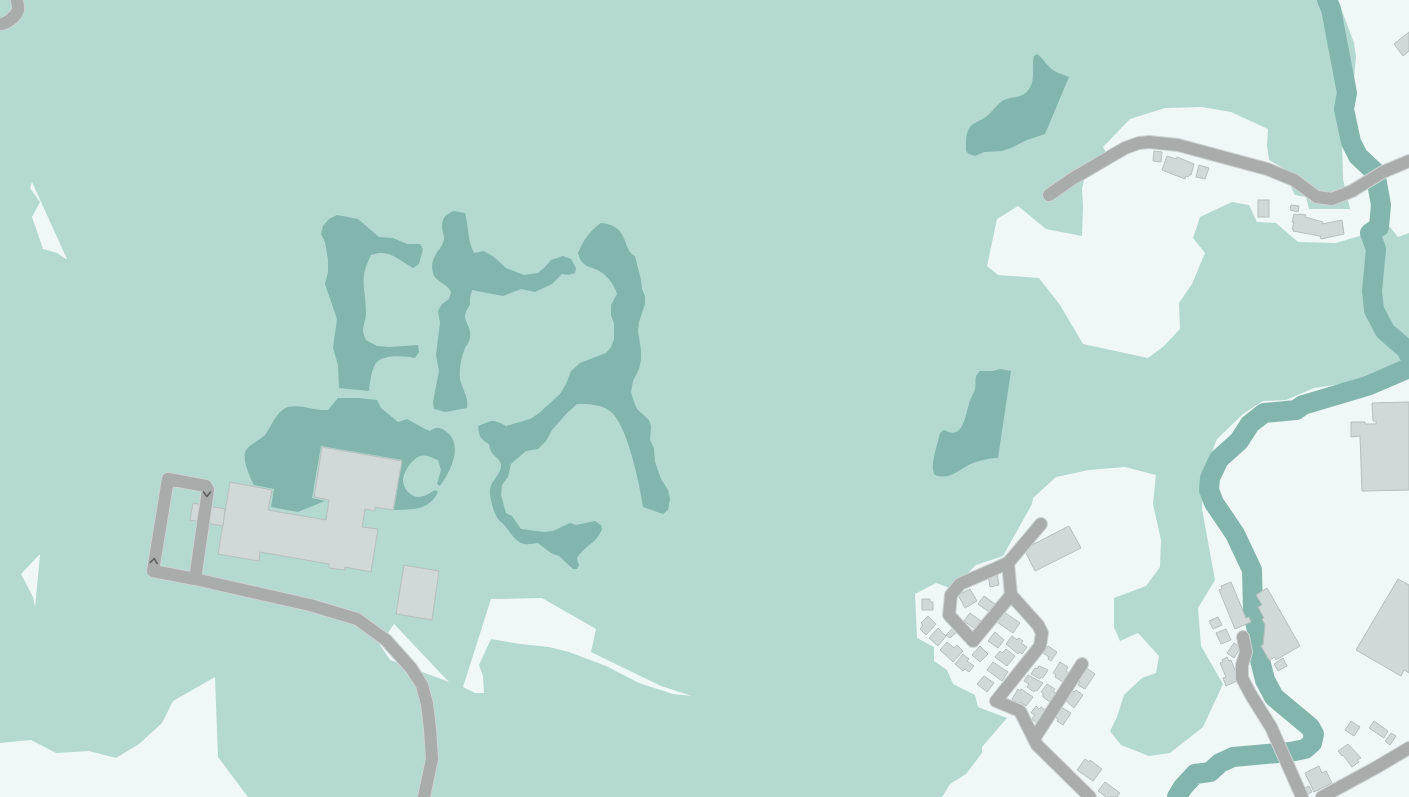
<svg xmlns="http://www.w3.org/2000/svg" width="1409" height="797" viewBox="0 0 1409 797" font-family="'Source Sans 3',sans-serif">
<style>
.green{fill:#b3d9d1;fill-rule:evenodd}
.water{fill:#82b6ac}
.lines{fill:none;stroke-linecap:round;stroke-linejoin:round}
.river{stroke:#82b6ac;stroke-width:20}
.building{fill:#d0d9d7;stroke:#b6bfbd}
.minor-casing{stroke:#ccd4d2;stroke-width:14}
.minor{stroke:#a8acab;stroke-width:12}
.oneway{stroke:#5c605f}
</style>
<rect width="100%" height="100%" fill="#eff8f6"/>
<path class="green" d="M0 0H1338L1354 43 1356 57 1352 101 1342 140 1343 179 1350 209H1309L1306 197 1295 195 1281 167 1269 160 1267 146 1268 129 1231 112 1202 107 1165 108 1130 119 1103 147 1108 156 1087 167 1082 189 1083 206 1082 236 1046 229 1018 206 997 219 987 266 998 275 1039 278 1060 305 1083 344 1148 358 1164 346 1180 329 1179 303 1192 284 1205 253 1193 238 1200 217 1232 202 1249 205 1257 222 1276 223 1298 242 1336 243 1390 227 1398 237 1409 233V366L1381 369 1349 383 1314 388 1286 400 1263 401 1243 414 1217 439 1204 472 1202 509 1215 580 1198 608 1201 646 1223 684 1203 727 1170 753 1149 756 1121 745 1110 731 1117 717 1124 695 1142 678 1156 673 1159 656 1138 633 1120 641 1114 627V598L1146 586 1160 567 1161 540 1153 504 1156 475 1125 467 1089 470 1056 477 1033 498 1032 504 1003 556 976 565 966 575 950 588 936 583 915 594 917 638 934 647V661L947 670 953 684 975 695 978 707 1007 718 982 747V753L966 774 950 784 942 797H248L218 757 215 677 173 701 162 723 139 744 116 758 89 751 56 753 31 740 0 743ZM32 182 67 259H66L57 253 43 249 32 217 40 202 30 188ZM39 555H40L35 607 33 597 21 574ZM542 598 596 629 591 652 661 686 692 696 673 694 639 683 606 666 569 652 549 647 520 644 491 639 479 665 483 676 484 693H475L463 687 491 599ZM394 624 449 682 390 660 380 645Z"/>
<g class="water">
<path d="M1037 54C1044 59 1048 68 1056 72 1060 74 1065 75 1069 77L1045 134 1027 140 1011 148 1002 151 984 152 975 156 969 154 966 151C966 141 965 128 975 123 980 120 984 119 988 115 994 110 997 104 1004 100 1013 96 1022 99 1029 89 1036 80 1031 67 1034 56Z"/>
<path d="M454 211 465 213C469 226 467 240 474 253L484 251 494 257 506 268 524 275 538 273 545 267 551 260 563 256 571 259 576 268 575 273 568 275 562 274 552 284 535 292 521 289 503 296 472 290 470 298V305C458 321 472 323 470 337 470 341 467 345 465 348 461 358 459 368 460 379 462 389 469 397 467 408L445 412 434 409 433 402 439 371 436 355 440 323 438 311 442 304 449 299 451 292C446 282 435 282 433 273 428 256 444 249 444 238 444 232 440 229 443 220 445 215 449 213 454 211Z"/>
<path d="M337 215 358 219 379 237 393 238 407 244H420L423 249 419 264 413 268C398 260 389 248 371 255 358 281 366 287 366 313 366 319 363 325 363 331 363 334 365 337 366 340L377 346 389 347 418 345 419 352 415 358C405 356 383 354 376 363 371 370 370 383 369 391L339 388 338 365 333 348 337 319 325 284 328 272V260L325 242 321 234 323 226 329 219Z"/>
<path d="M601 223C631 226 621 250 635 256L641 280 642 289 645 296V304L639 322 638 331 641 350V360L639 369 633 381 631 392 634 402 637 409 649 420 651 426 650 440 654 448 655 462 661 479 668 490 670 499 668 510 663 514 643 507C640 486 627 423 610 411 601 404 588 404 577 404L567 413 552 430 546 441 538 449 526 451 511 464 508 477 502 485 501 495 506 513 512 516 521 529 544 532 553 531 570 523 576 525 595 521 601 525 602 529C601 532 599 535 597 538 594 542 578 553 577 559 577 560 579 565 579 565L577 569H573L559 556 551 553 538 543C534 543 529 545 525 544 516 543 510 532 505 526 503 523 500 522 498 519 494 514 489 496 490 489 491 481 502 473 501 464 499 456 491 458 489 444 480 439 479 436 478 426 492 421 491 418 506 426L530 419 538 414 560 394 566 384 571 371 580 363 606 353 611 347 614 339V323L611 315V305L617 294C614 284 606 273 595 269 591 267 587 267 584 264 581 262 579 257 578 253 583 241 590 230 601 223Z"/>
<path d="M1000 369 1011 371 998 458C990 458 981 460 973 463 960 468 951 481 935 475 929 467 938 443 940 433L944 430C963 441 965 416 969 404 970 398 974 394 975 389 976 385 975 380 976 376L980 371H993Z"/>
<path d="M338 398H358L377 400 381 408 398 422 407 419 425 429 430 431C436 427 438 427 444 430 465 443 451 471 440 486L437 484 441 470 438 460C433 458 426 454 420 456 412 459 403 472 403 481 403 484 405 489 408 492 417 501 426 496 435 490L438 492C428 511 414 509 394 510L402 460 321 446 312 498 325 501 298 512 271 507 274 489 254 485C250 478 243 461 245 453 247 445 259 441 265 435 272 426 277 410 288 407 301 404 315 411 328 410Z"/>
</g>
<g class="lines">
<g class="river">
<path d="M1327 0 1331 9 1347 93 1344 109 1351 142 1358 156 1375 172 1381 205 1379 227 1370 233 1376 249 1372 291 1374 310 1385 331 1406 349 1409 355"/>
<path d="M1177 797 1183 787 1195 774 1210 772 1220 763 1233 757 1290 752 1305 749 1312 743 1314 734 1310 727 1274 697 1265 680 1260 660 1257 631 1253 611 1252 570 1235 534 1214 503 1209 490 1210 478 1219 459 1239 441 1250 424 1264 413 1296 410 1303 405 1367 386 1409 368"/>
</g>
</g>
<g class="building">
<path d="M1409 32V51L1403 56 1394 44Z"/>
<path d="M1154 151 1162 152 1161 162 1153 161Z"/>
<path d="M1167 156 1176 159 1177 157 1194 164 1191 175H1189L1188 177 1186 176 1185 179 1162 170Z"/>
<path d="M1199 165 1209 168 1205 179 1196 177Z"/>
<rect x="1258" y="200" width="11" height="17"/>
<path d="M1291 205 1299 206 1298 212 1290 210Z"/>
<path d="M1294 214 1298 215 1299 214 1306 215 1305 217 1323 222 1322 224 1342 220 1344 234 1321 239 1320 236 1293 231 1294 230 1292 229 1294 222H1292Z"/>
<path d="M1409 402V490L1362 491 1360 436 1351 437V422H1365V424H1376V421H1373L1372 403Z"/>
<path d="M322 447 402 461 393 510 375 507V511L365 509 362 527 378 529 371 572 345 567V570L329 568V564L260 552 259 561 218 554 230 482 272 490 268 510 326 520 329 500 314 497Z"/>
<path d="M193 503 225 509 223 526 190 520Z"/>
<path d="M1069 526 1081 548 1035 571 1024 549Z"/>
<path d="M404 565 439 571 432 620 396 614Z"/>
<path d="M997 573 999 585 990 587 988 575Z"/>
<path d="M1398 579 1409 585V673L1404 670 1401 676 1356 650Z"/>
<path d="M1231 582 1246 618 1249 617 1251 622 1235 629 1219 590 1222 589 1221 586Z"/>
<path d="M1267 588 1300 646 1276 660 1275 657 1269 660 1261 646 1263 645 1265 625 1262 619 1264 618 1258 607 1262 605 1256 595Z"/>
<path d="M970 589 977 601 965 608 958 595Z"/>
<path d="M984 596 995 604 989 612 978 604Z"/>
<path d="M922 599H930V602H933V610H922Z"/>
<path d="M1004 612 1020 623 1013 633 997 622Z"/>
<path d="M970 613 981 621 975 629 964 621Z"/>
<path d="M928 616 936 624 926 635 920 629 923 625 921 623Z"/>
<path d="M1218 617 1222 625 1213 629 1209 621Z"/>
<path d="M938 628 946 636 938 646 929 638Z"/>
<path d="M953 628 957 632 950 638 946 635Z"/>
<path d="M1226 629 1231 640 1221 644 1216 633Z"/>
<path d="M995 632 1004 640 998 648 988 641Z"/>
<path d="M1012 636 1017 640 1019 638 1023 641 1021 643 1027 647 1022 654 1019 652 1018 654 1006 644Z"/>
<path d="M947 642 954 648 957 645 963 651 953 662 940 650Z"/>
<path d="M1234 643 1241 647 1234 658 1227 653Z"/>
<path d="M980 646 988 654 980 662 972 655Z"/>
<path d="M1048 646 1057 652 1051 661 1048 659 1049 657 1043 653Z"/>
<path d="M1006 649 1015 656 1007 666 995 657 1000 651 1002 653Z"/>
<path d="M963 654 969 659 967 661 974 666 969 672 965 669 963 671 955 664Z"/>
<path d="M1227 657 1229 661 1231 660 1239 680 1226 686 1223 678 1226 677 1220 663 1223 662 1222 660Z"/>
<path d="M1283 658 1287 666 1278 671 1274 664Z"/>
<path d="M993 662 1008 672 1002 681 987 670Z"/>
<path d="M1060 662 1068 667 1066 671 1069 673 1063 682 1055 677 1056 675 1053 673Z"/>
<path d="M1039 666 1048 670 1043 678 1041 677 1040 679 1031 674 1035 668 1037 669Z"/>
<path d="M1085 667 1095 674 1085 689 1078 685 1080 682 1076 680Z"/>
<path d="M1028 675 1043 683 1037 691 1035 690 1034 692 1027 687 1029 684 1024 681Z"/>
<path d="M984 676 994 683 987 692 977 684Z"/>
<path d="M1047 684 1055 689 1053 691 1056 693 1050 702 1043 697V693L1041 692Z"/>
<path d="M1018 689 1020 691 1021 689 1033 697 1026 706 1020 702 1018 704 1012 699Z"/>
<path d="M1071 690 1074 692 1076 690 1083 695 1074 708 1064 699Z"/>
<path d="M1036 706 1039 709 1041 707 1047 711 1038 724 1032 719 1035 715 1031 713Z"/>
<path d="M1061 707 1071 713 1063 725 1057 721 1058 719 1055 717Z"/>
<path d="M1351 721 1360 727 1354 736 1345 730Z"/>
<path d="M1374 721 1388 731 1384 738 1369 728Z"/>
<path d="M1391 733 1396 736 1390 745 1385 741Z"/>
<path d="M1348 744 1361 758 1357 760 1359 762 1352 767 1343 755 1342 756 1338 751Z"/>
<path d="M1085 759 1089 762 1090 760 1102 769 1093 781 1077 770Z"/>
<path d="M1319 766 1322 773 1326 771 1332 783 1314 792 1305 773Z"/>
<path d="M1105 782 1120 793 1117 797H1106L1098 791Z"/>
<path d="M1309 786 1312 792 1308 794 1305 788Z"/>
</g>
<g class="lines">
<defs>
<g id="minor">
<path d="M0 24C6 24 16 17 18 10 19 7 17 3 17 0"/>
<path d="M1049 195 1072 179 1125 148 1139 143 1149 142 1178 145 1267 169 1294 180 1317 197 1332 199 1352 191 1383 172 1409 161"/>
<path d="M1008 563 960 584 951 595 949 615 973 641 1011 595 1038 625 1042 633 1040 646 996 701 1020 711 1037 745 1090 797"/>
<path d="M195 579 208 490 206 486 168 479 153 571 195 579 310 605 357 619 386 640 411 668 422 685 427 704 430 729 432 759 424 797"/>
<path d="M1011 595 1008 563 1041 524"/>
<path d="M1243 637 1246 652 1242 665V678L1251 695 1271 727 1302 797"/>
<path d="M1034 739 1082 664"/>
<path d="M1322 797 1377 767 1409 748"/>
</g>
</defs>
<use href="#minor" class="minor-casing"/>
<use href="#minor" class="minor"/>
</g>
<defs><path id="oneway-chevron" d="M-2-3.5L2.5 0L-2 3.5" fill="none" stroke-width="1.6" stroke-linecap="round" stroke-linejoin="round"/></defs>
<g class="oneway">
<use href="#oneway-chevron" transform="translate(207 494) rotate(91)"/>
<use href="#oneway-chevron" transform="translate(154 561) rotate(-81)"/>
</g>
</svg>
